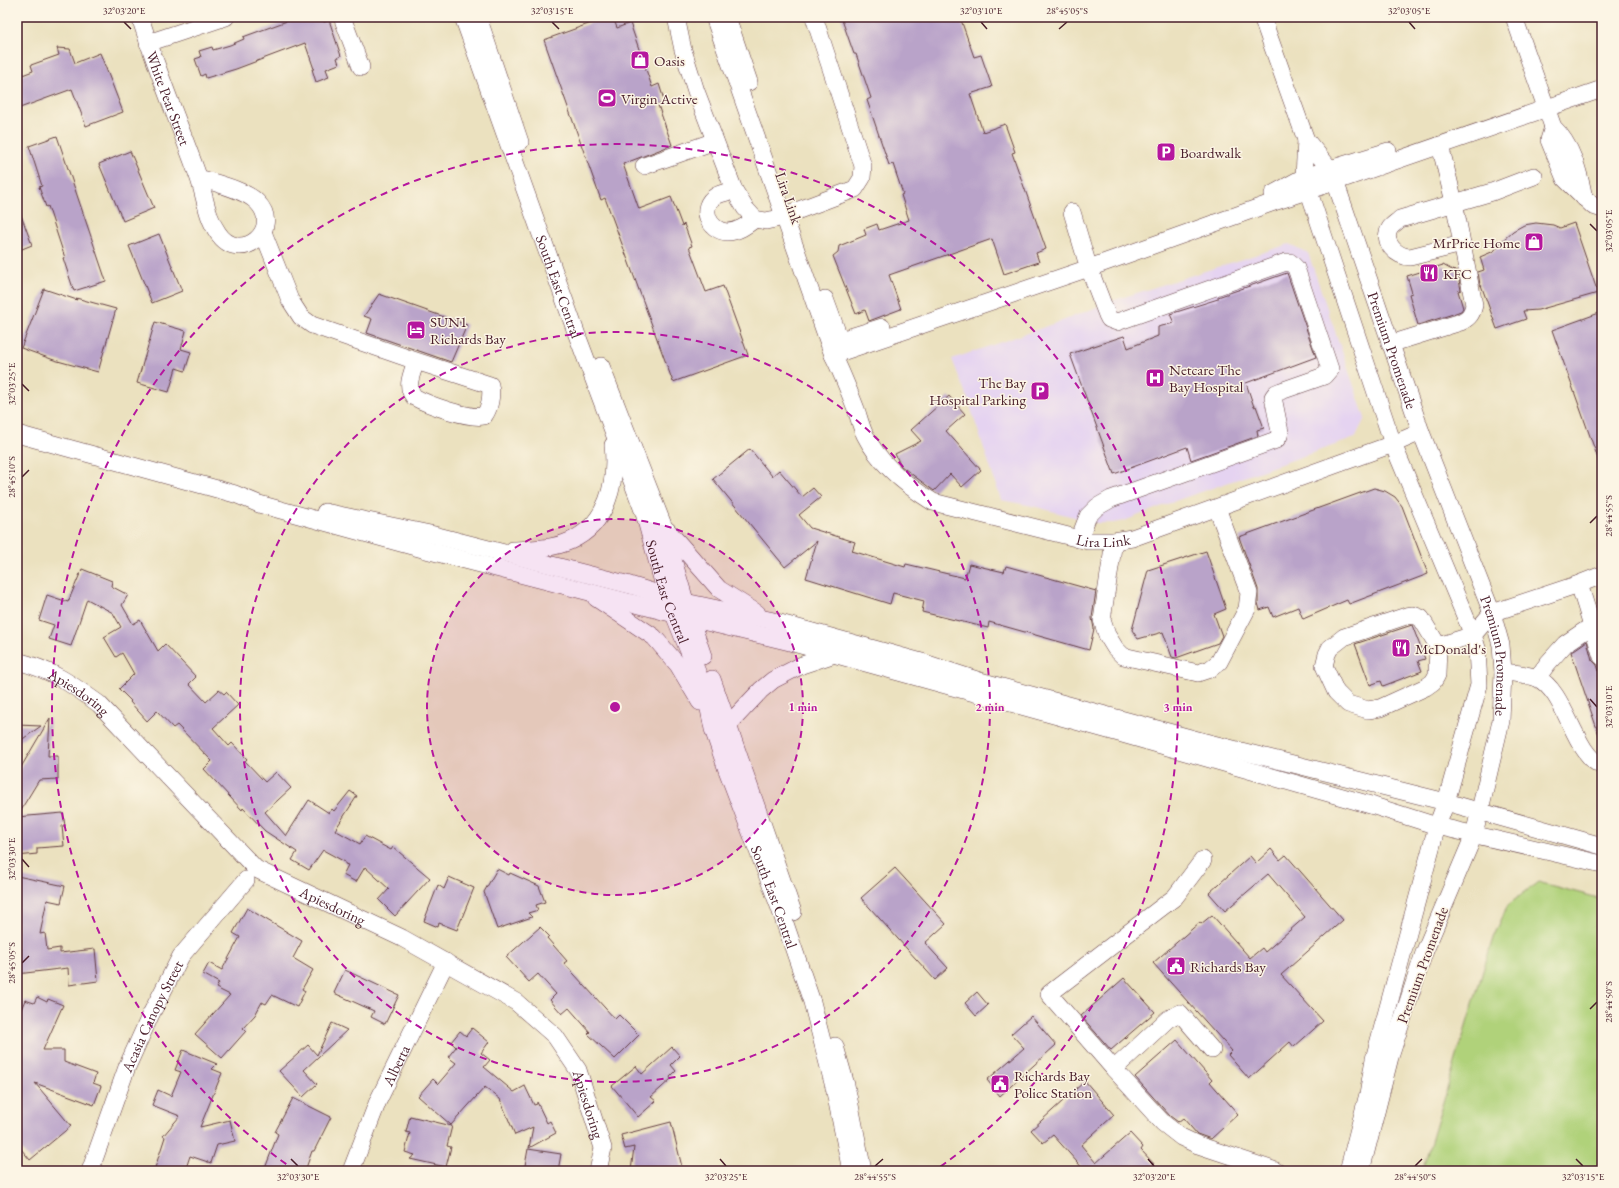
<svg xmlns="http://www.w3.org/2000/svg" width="1619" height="1188" viewBox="0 0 1619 1188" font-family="'EB Garamond',serif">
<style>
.built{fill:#e5d3f1}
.green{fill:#b0d27a;stroke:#7d7852}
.building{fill:#b9a3c9}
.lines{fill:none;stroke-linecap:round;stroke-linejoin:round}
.minor-casing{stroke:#623c41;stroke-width:18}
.minor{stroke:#fff;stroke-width:17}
.ticks{fill:none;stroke:#4a1f2b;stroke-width:1.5}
.ring{fill:none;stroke:#b5179e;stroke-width:2;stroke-dasharray:7 5}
.labels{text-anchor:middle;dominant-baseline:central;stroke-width:3;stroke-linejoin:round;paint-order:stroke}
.poi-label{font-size:15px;fill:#4a1f2b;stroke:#fcf5e5;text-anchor:start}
.street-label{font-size:15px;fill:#4a1f2b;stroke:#fcf5e5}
.centre{fill:#b5179e;stroke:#fcf5e5;stroke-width:2}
.ring-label{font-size:12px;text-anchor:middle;font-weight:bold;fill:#b5179e;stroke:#fcf5e5;stroke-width:3;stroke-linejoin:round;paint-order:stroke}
.neatline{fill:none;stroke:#4a1f2b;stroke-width:1.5}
.ticks-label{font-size:10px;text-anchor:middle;fill:#4a1f2b}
</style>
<rect width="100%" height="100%" fill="#fcf5e5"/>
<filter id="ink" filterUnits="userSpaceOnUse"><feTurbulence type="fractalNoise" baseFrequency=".025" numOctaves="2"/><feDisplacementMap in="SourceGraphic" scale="8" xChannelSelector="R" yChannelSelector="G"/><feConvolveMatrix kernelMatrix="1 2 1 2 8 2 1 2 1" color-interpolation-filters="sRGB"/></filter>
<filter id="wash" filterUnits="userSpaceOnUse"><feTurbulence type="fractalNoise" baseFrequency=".012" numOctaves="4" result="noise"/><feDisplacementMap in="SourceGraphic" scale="16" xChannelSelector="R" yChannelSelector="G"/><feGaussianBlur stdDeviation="0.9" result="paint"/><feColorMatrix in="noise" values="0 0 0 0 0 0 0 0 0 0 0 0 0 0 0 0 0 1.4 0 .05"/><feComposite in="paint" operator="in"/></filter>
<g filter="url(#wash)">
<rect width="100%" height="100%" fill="#ebe1bf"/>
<path class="built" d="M1289 244 1308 253 1365 418 1355 438 1175 501 1124 521 1113 523H1096L1033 506 1001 500 967 397 952 359 1062 321 1115 300Z"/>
<path class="green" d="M1538 882 1602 899V1171H1422L1493 938 1508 905Z"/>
<g id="blocks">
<g class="building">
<path d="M298 17H322L324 22 329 20 341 56 337 58 339 64 326 69 329 77 316 82 312 69H314L305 43 236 69 206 78 205 74 201 76 195 59 201 57 199 51 212 47 213 50 230 45 244 39 243 37Z"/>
<path d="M608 17H613L617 28 630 23 652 87 659 84 665 103 658 105 672 145 623 164 639 209 671 197 682 226 684 224 692 246 689 247 706 292 723 286 748 355 673 382 605 198 601 200 544 40Z"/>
<path d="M841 17H960L974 57 981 55 992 87 970 94 983 132 1005 124 1015 152 1012 153 1046 249 1036 253 1039 262 1004 274 992 239 889 275 901 309 869 321 865 310 856 314 833 256 838 252 839 246 866 235 864 229 877 224 879 230 909 220 901 195 903 194 893 164 889 165 867 100 871 98 856 54H854Z"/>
<path d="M57 48 70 49 75 63 100 53 123 112 86 126 72 89 17 109V77L33 71 31 65 59 55Z"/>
<path d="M57 136 106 281 74 291 63 258H65L48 206 46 207 39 187 42 186 29 146Z"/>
<path d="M130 151 154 208 123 221 99 164Z"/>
<path d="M17 207H18L32 245 17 251Z"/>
<path d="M1536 223 1553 225 1560 228 1574 223 1598 293 1538 310 1523 311 1526 319 1497 329 1481 285H1480L1478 272 1484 270 1480 257 1494 251 1503 240 1513 231 1524 225Z"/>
<path d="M159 234 182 291 152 303 129 246Z"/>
<path d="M1443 265 1454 271 1457 270 1461 290 1458 291 1463 308 1461 311 1450 315 1418 325 1409 294 1412 293 1407 276Z"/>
<path d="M1287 273 1316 357 1246 383 1254 407 1256 406 1264 428 1257 430 1258 436 1191 460 1187 447 1114 474 1070 354 1124 336 1128 348 1158 336V327L1174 323 1170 314 1218 299V297Z"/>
<path d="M44 289 77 300 76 298 116 309 98 372 54 360 21 348Z"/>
<path d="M379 294 467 325 451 362 367 333 372 319 364 316Z"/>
<path d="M1602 312V464H1600L1552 330Z"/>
<path d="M155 322 186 331 181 349 191 352 185 371 176 368 169 392 137 383Z"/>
<path d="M949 396 965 414 946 431 981 470 962 487 950 474 934 491 901 466 895 454 921 441 911 430Z"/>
<path d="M750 449 772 476 779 470 802 497 813 488 821 497 799 515 810 528 855 542 852 551 905 567 906 564 965 578 969 564 1004 572 1006 566 1096 591 1092 618 1094 629 1089 650 989 622 988 628 922 612 924 601 893 593 890 604 806 578 817 541 785 567 713 479Z"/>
<path d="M1374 488 1385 491 1395 497 1402 506 1428 574 1349 604 1347 600 1303 619 1298 607 1273 617 1269 607 1260 610 1258 603V589L1239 537Z"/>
<path d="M1206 551 1226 609 1214 614 1222 636 1218 643 1176 658 1172 657 1163 632 1138 639 1132 630 1148 570Z"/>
<path d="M82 569 112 581 111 586 128 595 122 605 133 624 140 620 158 651 165 644 196 677 189 684 206 702 219 690 224 694 226 692 238 705 213 728 229 746 232 743 247 759 245 761 265 782 276 772 291 788 265 812 286 836 309 800 329 813 332 809 334 811 350 791 357 796 335 830 360 844 365 836 391 850 393 847 430 878 395 916 379 900 389 889 365 867 356 882 343 875 348 865 345 864V862L323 850 309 870 292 860 297 852 265 831 243 808 242 810 204 769 212 761 177 725 173 728 157 711 147 721 130 702 131 701 119 689 134 674 122 653 116 657 104 637 121 627 113 613 87 599 71 646 49 639 54 625 39 620 47 595 68 602Z"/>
<path d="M1412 625 1425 659 1418 661 1422 671 1383 686 1381 681 1370 685 1355 644Z"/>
<path d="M1587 641 1592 660 1597 665 1602 680V737L1600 738 1571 652Z"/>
<path d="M50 718 48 756H58V779L39 780 17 816V774Z"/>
<path d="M17 725 41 726 17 743Z"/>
<path d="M63 813 65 826H62L64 846 37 848V854L17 856V817Z"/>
<path d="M1271 849 1280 860 1286 855 1343 920 1281 975 1323 1021 1294 1047 1290 1042 1249 1079 1228 1055 1232 1051 1153 963 1200 922 1201 924 1212 915 1250 958 1262 948 1265 952 1305 917 1268 874 1225 911 1209 893 1250 856 1256 863Z"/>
<path d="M895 868 946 924 925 943 948 968 935 980 861 898Z"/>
<path d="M497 869 509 875 510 873 539 886 545 902 536 905 538 910 528 913 532 917 497 929 484 892Z"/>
<path d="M17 876 65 886 61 903 47 900 40 934 45 933 47 950 60 948V953L95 949 98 981 69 985 68 968 17 974Z"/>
<path d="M449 877 474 888 457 930 439 923 438 927 424 921 438 885 444 889Z"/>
<path d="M247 908 302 941 293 958 313 970 302 989 305 991 297 1007 272 995 266 1004 262 1002 255 1015 243 1028 246 1031 222 1058 195 1034 230 995 216 988 219 983 203 974 209 963 222 970 240 937 233 933Z"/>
<path d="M540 927 549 936 547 938 567 961 564 963 615 1019 619 1015 639 1035 615 1059 588 1034 590 1032 569 1008 562 1014 550 1000 556 994 538 974 529 982 506 957Z"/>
<path d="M345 970 399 995 385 1024 371 1017 374 1011 334 993Z"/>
<path d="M1124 978 1155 1012 1111 1050 1081 1016Z"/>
<path d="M977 992 988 1005 976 1016 965 1003Z"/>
<path d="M37 997 47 1002 48 999 63 1005 43 1050H64V1062L96 1074 93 1083 101 1086 94 1105 35 1083 71 1126 30 1160 17 1144V1019L25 1000 34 1003Z"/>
<path d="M1031 1016 1056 1045 1000 1096 987 1080 1024 1048 1011 1034Z"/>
<path d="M332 1023 347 1030 304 1070 317 1084 303 1097 279 1071 308 1045 317 1055Z"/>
<path d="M472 1028 489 1042 481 1053 490 1060 484 1067 514 1092 525 1086 534 1105 537 1104V1102L547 1123 550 1121 556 1133 529 1148 533 1127 515 1135 500 1099 485 1087 451 1125 418 1096 433 1079 438 1084 456 1063 448 1057 456 1047 451 1042 460 1031 466 1036Z"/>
<path d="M1177 1040 1212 1080 1210 1082 1238 1114 1211 1139 1197 1134 1183 1118 1178 1122 1170 1116 1135 1077Z"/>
<path d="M672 1047 680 1056 671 1065 676 1071 670 1077 671 1079 651 1097 656 1101 638 1117 612 1086 636 1066 642 1074Z"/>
<path d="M183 1050 217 1064 212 1069 222 1073 200 1127 230 1120 235 1141 217 1145 211 1163 190 1156 185 1171H154L165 1137 163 1136 180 1116 152 1105 158 1090 171 1096 181 1072 175 1070Z"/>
<path d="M1085 1081 1114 1115 1081 1145 1096 1163 1130 1133 1143 1147 1141 1150 1155 1165 1148 1171H1085L1053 1135 1043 1143 1031 1130Z"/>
<path d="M293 1098 331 1117 314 1151H312L305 1171H264L278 1134 275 1132Z"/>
<path d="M410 1116 452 1126 447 1146 451 1147 446 1167 410 1159 415 1155 405 1152 410 1133 406 1132Z"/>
<path d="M671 1122 683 1171H631L634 1147 625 1149 621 1135Z"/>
<path d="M528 1149 561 1154 558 1171H524Z"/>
</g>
</g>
</g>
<g filter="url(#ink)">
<use href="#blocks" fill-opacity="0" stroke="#623c41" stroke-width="1"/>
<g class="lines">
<defs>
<g id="minor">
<path id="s1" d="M140 17C157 71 179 123 198 176 205 195 206 216 218 233 240 266 284 229 257 202 245 190 215 183 199 178"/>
<path d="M342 17 361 67"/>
<path id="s2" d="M463 17 577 335 644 513 667 597 706 694 713 729 727 770 779 906 812 1002 834 1087 851 1171"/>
<path d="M478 17 520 142"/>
<path d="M676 17 683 50 696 91 734 190 745 208 755 219 766 221 775 219 855 189 862 178 863 166 814 17"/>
<path d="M714 17 833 355 1089 268 1274 202 1308 191 1602 89"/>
<path d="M727 17 749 82"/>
<path id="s3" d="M1262 17 1306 140 1330 169 1335 181 1421 432 1492 613 1501 645 1503 672 1501 721 1474 835 1424 953 1390 1057 1361 1171"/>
<path d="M1514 17 1553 127C1572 145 1579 172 1584 198"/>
<path d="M148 43 226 17"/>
<path d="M1553 127 1549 140 1565 179 1593 206 1602 209"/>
<path d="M1306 140 1304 177 1393 444 1473 635 1477 648 1479 685 1446 802 1437 826 1374 1059 1368 1094 1348 1171"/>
<path d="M644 166 715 141"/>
<path d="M734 190C728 192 721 193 716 196 698 207 709 231 727 232 738 232 747 225 755 219"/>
<path d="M1273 194 1304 177 1388 151"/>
<path d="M1072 212 1086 259"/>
<path d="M263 232 290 300 301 317 312 325 416 361 490 385C492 395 490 408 484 416 468 419 429 405 414 397 405 386 412 374 416 361"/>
<path d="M1462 244 1410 257C1397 257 1381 242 1390 228 1392 225 1397 222 1400 219L1492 192 1534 176"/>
<path d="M825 299 840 340 882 327"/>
<path d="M1390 344 1461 322C1469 318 1472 314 1474 305L1454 202 1440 145"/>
<path id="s4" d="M833 355C842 373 849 391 856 409 859 418 861 427 865 435 879 463 907 486 933 502L1088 541H1114L1132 538 1393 444 1421 432"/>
<path d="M601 366 663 525 690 618 703 656"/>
<path d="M17 434 235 494 259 504 430 551 690 618 790 642 1119 733 1374 806 1437 826 1602 864"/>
<path d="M325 512 430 534 630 585 685 602 769 620 925 663 980 681 1046 699 1205 742 1446 802 1602 846"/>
<path d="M667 530 719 589 757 613"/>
<path d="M1079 539 1088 516 1097 507 1111 499 1276 440 1279 436 1280 432 1273 397 1276 393 1281 391 1324 376 1330 369 1296 268 1290 262H1286L1117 322 1109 319 1107 315 1089 268"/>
<path d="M1114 541 1102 620 1107 635 1115 648 1123 656 1198 673 1210 669 1219 662 1247 609 1249 593 1217 508"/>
<path d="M513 550C532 549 552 549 570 541 608 524 617 482 613 445"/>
<path d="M1579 584 1602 657"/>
<path d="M596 598 654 637 678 665 700 702"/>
<path d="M1413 615 1421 618 1438 646 1437 675 1433 682 1426 687 1380 708 1368 710 1348 704 1336 692 1324 666 1327 654 1330 648 1344 637 1406 616Z"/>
<path d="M1438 646 1473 635 1492 613 1579 584 1602 575"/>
<path id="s5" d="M17 661C52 670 70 683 99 704L256 869 402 938 516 1002 555 1036 578 1070 603 1148 598 1171"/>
<path d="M1503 672C1514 673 1527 674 1537 678 1566 691 1573 753 1602 766"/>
<path d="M1537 678 1548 663 1565 644 1593 625"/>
<path d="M712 679 793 912"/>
<path d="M728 725 761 690 773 680 802 665 835 654"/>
<path d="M1203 860 1175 897 1049 994 1114 1069 1163 1123 1181 1137 1198 1145 1276 1171"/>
<path d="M835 1046 846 1085 863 1171"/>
<path d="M1114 1069 1168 1019 1180 1013 1212 1050"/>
<path id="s6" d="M90 1171 127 1067 151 1014 181 956 246 880"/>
<path id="s7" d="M351 1171 378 1101 446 962"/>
</g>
</defs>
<use href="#minor" class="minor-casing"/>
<use href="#minor" class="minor"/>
</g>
</g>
<path class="ticks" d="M124 22 131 29M552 22 559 29M981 22 987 29M1409 22 1415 29M1059 29 1067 22M1590 224 1597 231M22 384 29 391M22 477 29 470M1590 523 1597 516M1590 699 1597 707M22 859 29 867M22 963 29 956M1590 1009 1597 1002M291 1159 298 1166M720 1159 726 1166M1148 1159 1154 1166M1576 1159 1583 1166M875 1166 883 1159M1415 1166 1422 1159"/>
<circle cx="615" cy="707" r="188" fill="#b5179e" fill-opacity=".12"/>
<g class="ring">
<circle cx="615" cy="707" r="188"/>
<circle cx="615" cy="707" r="375"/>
<path d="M296 1171A563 563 0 1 1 934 1171"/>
</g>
<defs>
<symbol id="shop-square" viewBox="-11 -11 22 22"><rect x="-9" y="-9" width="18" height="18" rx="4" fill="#b5179e" stroke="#fcf5e5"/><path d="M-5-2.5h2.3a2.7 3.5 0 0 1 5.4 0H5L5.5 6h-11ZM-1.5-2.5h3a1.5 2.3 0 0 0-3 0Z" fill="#fff"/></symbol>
<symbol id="stadium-square" viewBox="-11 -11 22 22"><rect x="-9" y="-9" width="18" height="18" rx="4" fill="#b5179e" stroke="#fcf5e5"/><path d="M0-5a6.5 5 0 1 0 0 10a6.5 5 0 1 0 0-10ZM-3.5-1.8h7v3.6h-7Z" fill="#fff"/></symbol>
<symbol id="parking-square" viewBox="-11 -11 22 22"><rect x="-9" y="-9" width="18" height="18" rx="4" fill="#b5179e" stroke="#fcf5e5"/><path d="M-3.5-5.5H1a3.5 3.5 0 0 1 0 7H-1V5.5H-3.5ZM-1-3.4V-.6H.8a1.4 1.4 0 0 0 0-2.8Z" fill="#fff"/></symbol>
<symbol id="restaurant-square" viewBox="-11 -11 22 22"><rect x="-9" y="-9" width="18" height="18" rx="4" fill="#b5179e" stroke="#fcf5e5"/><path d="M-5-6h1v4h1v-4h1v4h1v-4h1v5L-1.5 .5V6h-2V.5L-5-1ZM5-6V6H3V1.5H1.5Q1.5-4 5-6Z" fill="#fff"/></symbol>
<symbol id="hotel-square" viewBox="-11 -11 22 22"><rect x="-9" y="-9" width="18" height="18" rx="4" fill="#b5179e" stroke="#fcf5e5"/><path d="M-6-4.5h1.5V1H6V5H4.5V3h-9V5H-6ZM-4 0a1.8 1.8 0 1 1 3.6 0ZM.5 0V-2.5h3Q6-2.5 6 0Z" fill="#fff"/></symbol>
<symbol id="hospital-square" viewBox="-11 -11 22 22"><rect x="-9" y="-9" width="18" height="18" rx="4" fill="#b5179e" stroke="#fcf5e5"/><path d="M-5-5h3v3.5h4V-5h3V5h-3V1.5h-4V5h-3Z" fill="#fff"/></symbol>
<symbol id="civic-square" viewBox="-11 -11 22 22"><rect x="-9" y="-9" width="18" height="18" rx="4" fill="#b5179e" stroke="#fcf5e5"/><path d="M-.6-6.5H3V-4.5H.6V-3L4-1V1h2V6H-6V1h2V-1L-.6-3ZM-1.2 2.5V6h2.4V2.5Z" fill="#fff"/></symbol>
</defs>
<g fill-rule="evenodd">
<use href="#shop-square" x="629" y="49" width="22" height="22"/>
<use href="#stadium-square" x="596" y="87" width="22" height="22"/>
<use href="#parking-square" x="1155" y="141" width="22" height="22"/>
<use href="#shop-square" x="1523" y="231" width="22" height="22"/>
<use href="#restaurant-square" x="1418" y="262" width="22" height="22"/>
<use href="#hotel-square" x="405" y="319" width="22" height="22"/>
<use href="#hospital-square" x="1144" y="367" width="22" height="22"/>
<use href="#parking-square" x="1029" y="380" width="22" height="22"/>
<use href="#restaurant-square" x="1390" y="637" width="22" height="22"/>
<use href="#civic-square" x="1165" y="955" width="22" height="22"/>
<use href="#civic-square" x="989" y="1073" width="22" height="22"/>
</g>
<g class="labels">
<g class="poi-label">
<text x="654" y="60">Oasis</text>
<text x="621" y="98">Virgin Active</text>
<text x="1180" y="152">Boardwalk</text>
<text x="1520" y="242" text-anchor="end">MrPrice Home</text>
<text x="1443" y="273">KFC</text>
<text x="430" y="321">SUN1<tspan x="430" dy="17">Richards Bay</tspan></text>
<text x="1169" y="369">Netcare The<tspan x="1169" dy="17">Bay Hospital</tspan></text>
<text x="1026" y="382" text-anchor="end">The Bay<tspan x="1026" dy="17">Hospital Parking</tspan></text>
<text x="1415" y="648">McDonald's</text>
<text x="1190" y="966">Richards Bay</text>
<text x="1014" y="1075">Richards Bay<tspan x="1014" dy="17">Police Station</tspan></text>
</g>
<g class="street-label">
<text stroke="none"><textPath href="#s1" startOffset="86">White Pear Street</textPath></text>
<text transform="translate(789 198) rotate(71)">Lira Link</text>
<text stroke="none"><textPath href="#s2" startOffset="286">South East Central</textPath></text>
<text stroke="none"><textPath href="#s3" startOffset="360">Premium Promenade</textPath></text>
<text stroke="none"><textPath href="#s4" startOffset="358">Lira Link</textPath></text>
<text stroke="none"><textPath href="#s2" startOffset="610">South East Central</textPath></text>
<text stroke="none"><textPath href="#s3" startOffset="684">Premium Promenade</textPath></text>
<text stroke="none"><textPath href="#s5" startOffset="70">Apiesdoring</textPath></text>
<text stroke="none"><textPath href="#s2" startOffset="934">South East Central</textPath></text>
<text stroke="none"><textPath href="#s5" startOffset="406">Apiesdoring</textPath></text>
<text transform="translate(1422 965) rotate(-70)">Premium Promenade</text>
<text stroke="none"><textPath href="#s6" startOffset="167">Acasia Canopy Street</textPath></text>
<text stroke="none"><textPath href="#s7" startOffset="115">Alberta</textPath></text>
<text stroke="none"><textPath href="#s5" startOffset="742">Apiesdoring</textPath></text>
</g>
</g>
<circle cx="615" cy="707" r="6" class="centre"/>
<g class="ring-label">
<text x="803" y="711">1 min</text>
<text x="990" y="711">2 min</text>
<text x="1178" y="711">3 min</text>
</g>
<rect width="1619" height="1188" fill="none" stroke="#fcf5e5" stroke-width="44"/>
<rect x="22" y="22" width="1575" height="1144" class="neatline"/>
<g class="ticks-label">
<text x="124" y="14">32°03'20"E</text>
<text x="552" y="14">32°03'15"E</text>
<text x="981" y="14">32°03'10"E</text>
<text x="1067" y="14">28°45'05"S</text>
<text x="1409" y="14">32°03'05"E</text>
<text transform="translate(1608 231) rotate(-90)" y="4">32°03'05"E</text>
<text transform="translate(11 384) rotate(-90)" y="4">32°03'25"E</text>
<text transform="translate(11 477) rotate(-90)" y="4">28°45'10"S</text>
<text transform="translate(1608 516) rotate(-90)" y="4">28°44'55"S</text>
<text transform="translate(1608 707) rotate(-90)" y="4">32°03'10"E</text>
<text transform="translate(11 859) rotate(-90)" y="4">32°03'30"E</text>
<text transform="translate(11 963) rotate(-90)" y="4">28°45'05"S</text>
<text transform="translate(1608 1002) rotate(-90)" y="4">28°44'50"S</text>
<text x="298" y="1180">32°03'30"E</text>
<text x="726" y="1180">32°03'25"E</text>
<text x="875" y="1180">28°44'55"S</text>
<text x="1154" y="1180">32°03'20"E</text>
<text x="1415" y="1180">28°44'50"S</text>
<text x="1583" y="1180">32°03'15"E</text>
</g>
</svg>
